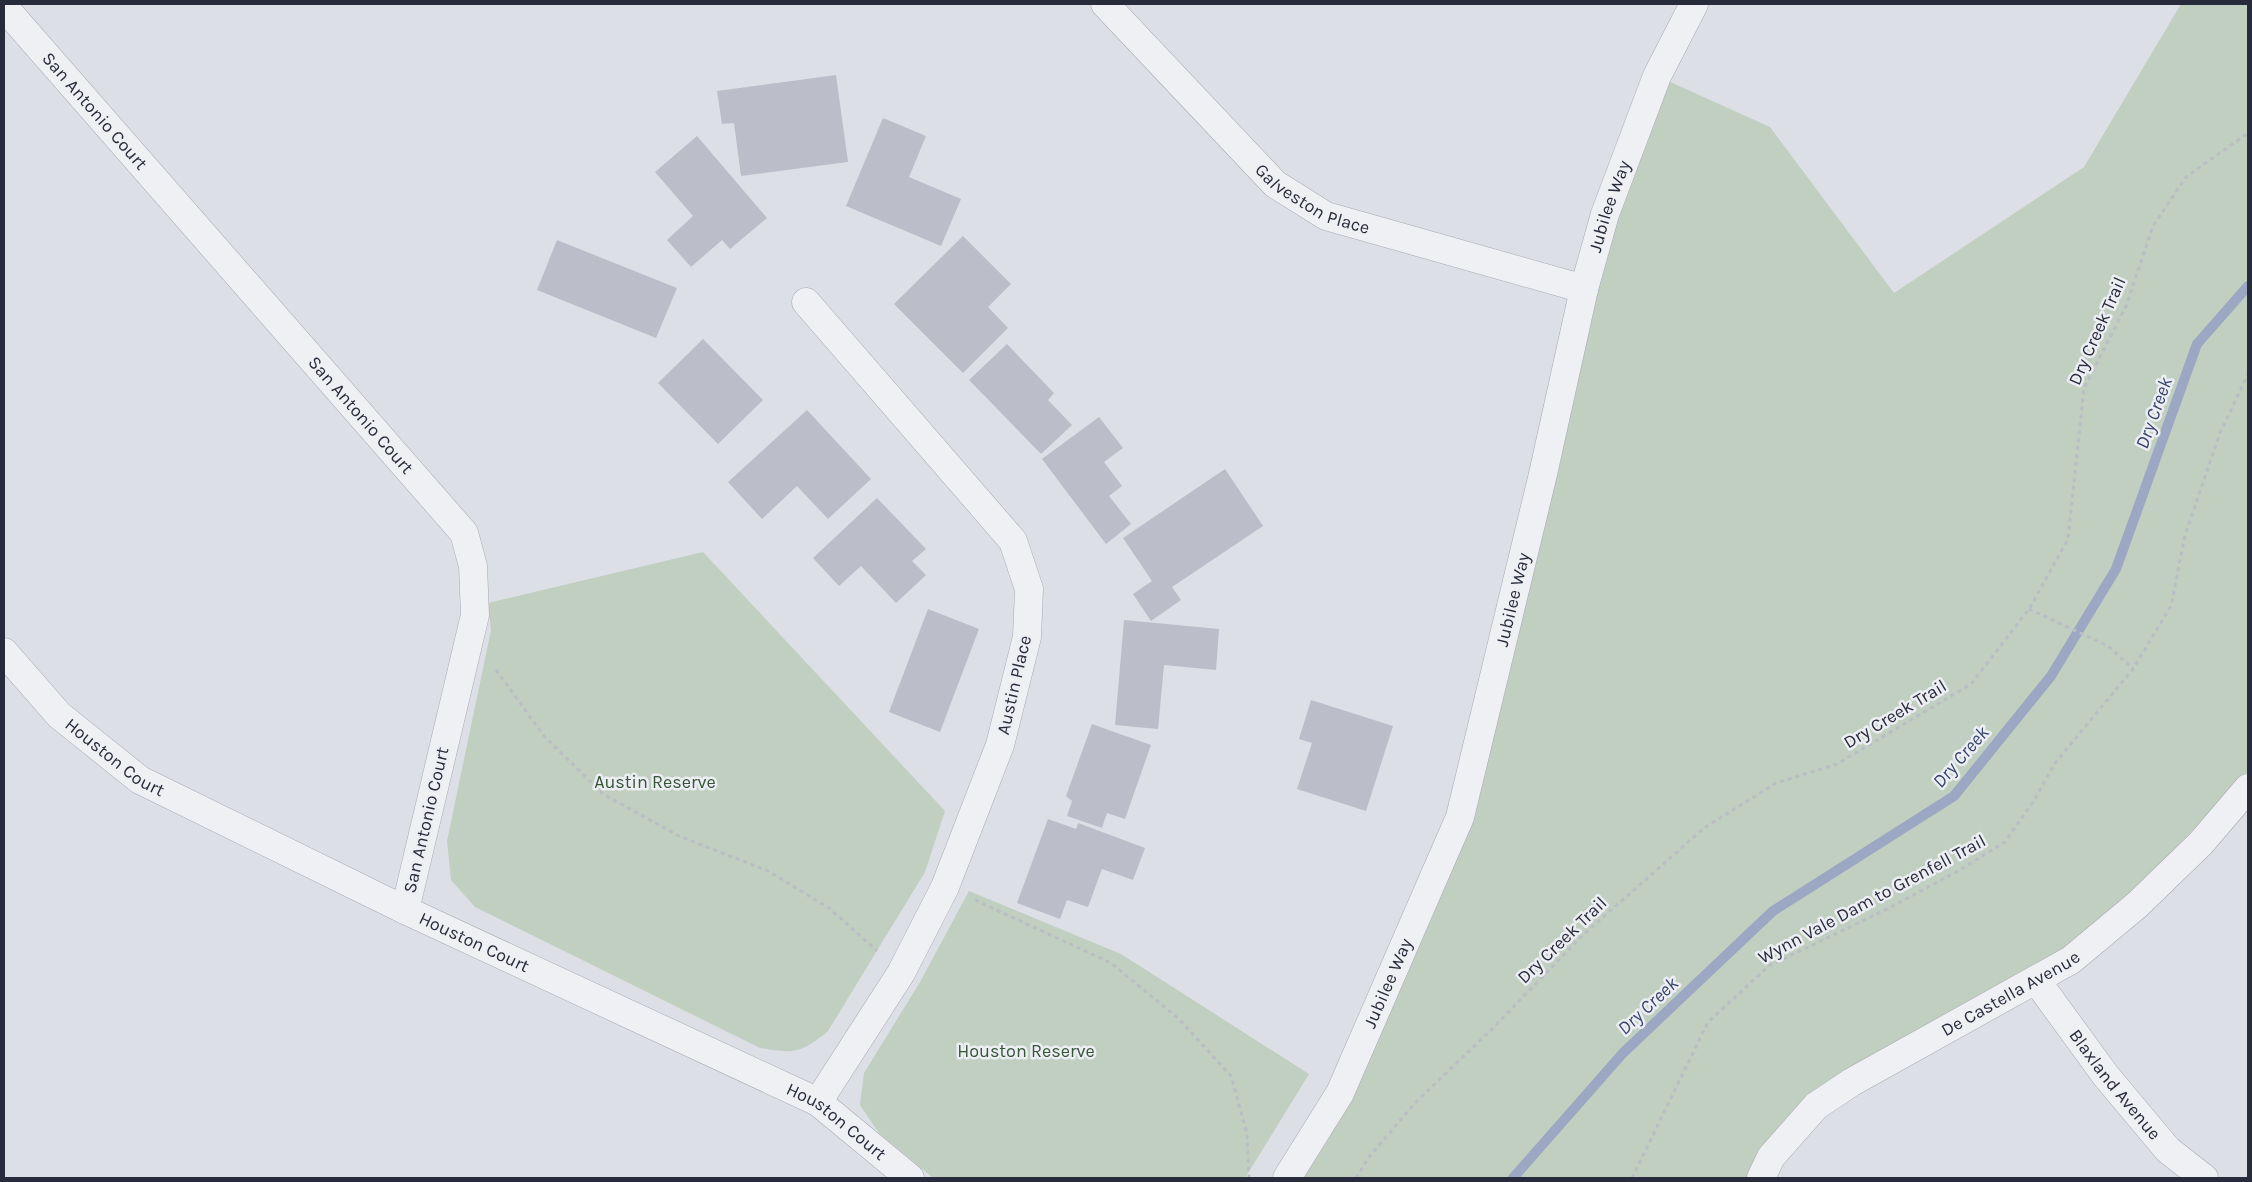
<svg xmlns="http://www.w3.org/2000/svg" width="2252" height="1182" viewBox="0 0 2252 1182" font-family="Karla,sans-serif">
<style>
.green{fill:#c0cfbf}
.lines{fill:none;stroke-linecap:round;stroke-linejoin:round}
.stream{stroke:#9ba7c3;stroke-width:10}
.building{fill:#bbbdc8}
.minor-casing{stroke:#a7a9b3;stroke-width:29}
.tertiary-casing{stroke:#a7a9b3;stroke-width:29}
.path{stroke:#bbbdc4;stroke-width:3;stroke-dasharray:4 4;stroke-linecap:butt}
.minor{stroke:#eff0f4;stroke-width:28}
.tertiary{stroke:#eff0f4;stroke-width:28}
.labels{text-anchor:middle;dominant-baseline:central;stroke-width:5;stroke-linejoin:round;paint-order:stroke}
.street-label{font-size:18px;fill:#282b3b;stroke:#eceef3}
.park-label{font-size:18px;fill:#365536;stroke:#eceef3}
.water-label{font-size:19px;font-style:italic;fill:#36446b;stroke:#eceef3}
</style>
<rect width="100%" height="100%" fill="#dddfe6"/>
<g class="green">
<path d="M2181 4H2248V771L2071 960 1816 1106 1767 1178H1285L1460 817 1535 504 1657 76 1770 127 1894 293 2084 167Z"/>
<path d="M703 552 945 811 925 872 828 1031C801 1053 795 1054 760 1048L475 907 451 880 447 841 491 630 488 603Z"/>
<path d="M969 891 1121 954 1309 1074 1245 1178H933L879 1133 860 1105 864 1073 920 982Z"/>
</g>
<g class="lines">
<path class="stream" d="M1513 1178 1623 1053 1773 911 1954 796 2051 676 2116 569 2197 344 2248 286"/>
</g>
<g class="building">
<path d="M836 75 848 162 741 176 734 123 722 124 717 91Z"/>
<path d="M883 118 926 136 909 177 961 199 941 246 846 206Z"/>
<path d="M697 136 767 218 730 249 722 240 691 267 667 240 693 216 655 172Z"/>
<path d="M963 236 1011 284 988 307 1008 328 963 373 894 304Z"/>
<path d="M557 240 677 288 656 338 537 290Z"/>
<path d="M703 339 763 400 718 444 658 383Z"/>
<path d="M1007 344 1054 393 1048 400 1072 425 1041 454 969 380Z"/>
<path d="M807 410 871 479 828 519 797 486 762 519 728 482Z"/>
<path d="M1099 417 1123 448 1104 462 1122 486 1109 496 1131 524 1106 544 1042 459Z"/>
<path d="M1225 469 1263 526 1172 587 1181 600 1151 621 1133 594 1152 581 1123 538Z"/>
<path d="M877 498 926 549 912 561 926 575 896 603 861 566 839 586 813 558Z"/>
<path d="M928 609 979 629 940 732 889 712Z"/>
<path d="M1124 620 1219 629 1216 670 1164 665 1158 729 1115 725Z"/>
<path d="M1311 700 1393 726 1366 811 1297 789 1312 743 1299 739Z"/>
<path d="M1092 724 1151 745 1125 819 1107 813 1102 828 1067 816 1072 801 1066 796Z"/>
<path d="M1048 819 1076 829 1078 823 1145 848 1133 880 1102 869 1088 907 1067 900 1060 919 1017 903Z"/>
</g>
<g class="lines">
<defs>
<g id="minor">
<path id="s1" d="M1105 4 1275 184 1326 216 1584 289"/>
<path id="s2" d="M4 7 464 533 473 566 475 615 405 910"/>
<path d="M806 302 1013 541 1029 589 1027 637 1000 745 945 887 901 973 818 1102"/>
<path id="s3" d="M4 652 59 715 140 780 405 910 818 1102 910 1178"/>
<path id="s4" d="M2036 980 2106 1076 2168 1150 2204 1178"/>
<path id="s5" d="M1761 1178 1771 1157 1816 1106 1852 1082 2071 960 2137 905 2201 843 2248 788"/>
</g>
<g id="tertiary">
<path id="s6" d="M1287 1178 1340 1093 1460 817 1543 474 1584 289 1605 214 1657 76 1694 4"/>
</g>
</defs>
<use href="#minor" class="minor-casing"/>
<use href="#tertiary" class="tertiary-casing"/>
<g class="path">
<path d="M2029 609 2108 646 2133 669"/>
<path d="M496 670 544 736 603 794 679 836 768 871 829 908 877 951"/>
<path d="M975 900 1111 963 1179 1019 1231 1076 1247 1134 1249 1178"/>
<path d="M1356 1178 1369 1157 1415 1103 1490 1031 1583 935 1704 828 1776 783 1837 764 1971 684 2029 609 2068 539 2084 388 2126 306 2153 226 2186 177 2248 133"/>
<path d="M1632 1178 1708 1022 1769 966 1891 907 1958 871 2005 842 2033 802 2055 763 2133 669 2171 606 2185 535 2220 433 2248 374"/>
</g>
<use href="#minor" class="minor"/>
<use href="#tertiary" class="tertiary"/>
</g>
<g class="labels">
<g class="street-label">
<text stroke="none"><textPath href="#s2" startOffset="138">San Antonio Court</textPath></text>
<text stroke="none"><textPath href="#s1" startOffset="288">Galveston Place</textPath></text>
<text stroke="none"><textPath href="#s6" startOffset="1030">Jubilee Way</textPath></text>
<text transform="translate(2097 331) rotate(-66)">Dry Creek Trail</text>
<text stroke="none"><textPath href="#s2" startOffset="542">San Antonio Court</textPath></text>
<text stroke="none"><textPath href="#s6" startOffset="625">Jubilee Way</textPath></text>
<text transform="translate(1014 685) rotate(-77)">Austin Place</text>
<text transform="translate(1895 714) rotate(-31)">Dry Creek Trail</text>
<text stroke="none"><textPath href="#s3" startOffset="154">Houston Court</textPath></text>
<text transform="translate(426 820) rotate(-77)">San Antonio Court</text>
<text transform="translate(1872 899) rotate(-28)">Wynn Vale Dam to Grenfell Trail</text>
<text transform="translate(1562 940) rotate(-44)">Dry Creek Trail</text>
<text stroke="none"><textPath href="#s3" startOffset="559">Houston Court</textPath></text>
<text stroke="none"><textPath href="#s6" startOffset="220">Jubilee Way</textPath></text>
<text stroke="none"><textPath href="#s5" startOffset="316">De Castella Avenue</textPath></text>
<text stroke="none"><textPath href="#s4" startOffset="131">Blaxland Avenue</textPath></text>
<text stroke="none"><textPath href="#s3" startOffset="964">Houston Court</textPath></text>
</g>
<g class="park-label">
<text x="655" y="782">Austin Reserve</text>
<text x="1026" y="1051">Houston Reserve</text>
</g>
<g class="water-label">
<text transform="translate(2154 413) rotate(-70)">Dry Creek</text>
<text transform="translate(1961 757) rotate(-49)">Dry Creek</text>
<text transform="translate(1648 1006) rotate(-43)">Dry Creek</text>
</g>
</g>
<rect width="2252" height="1182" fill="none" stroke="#282b3b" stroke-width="10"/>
</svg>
